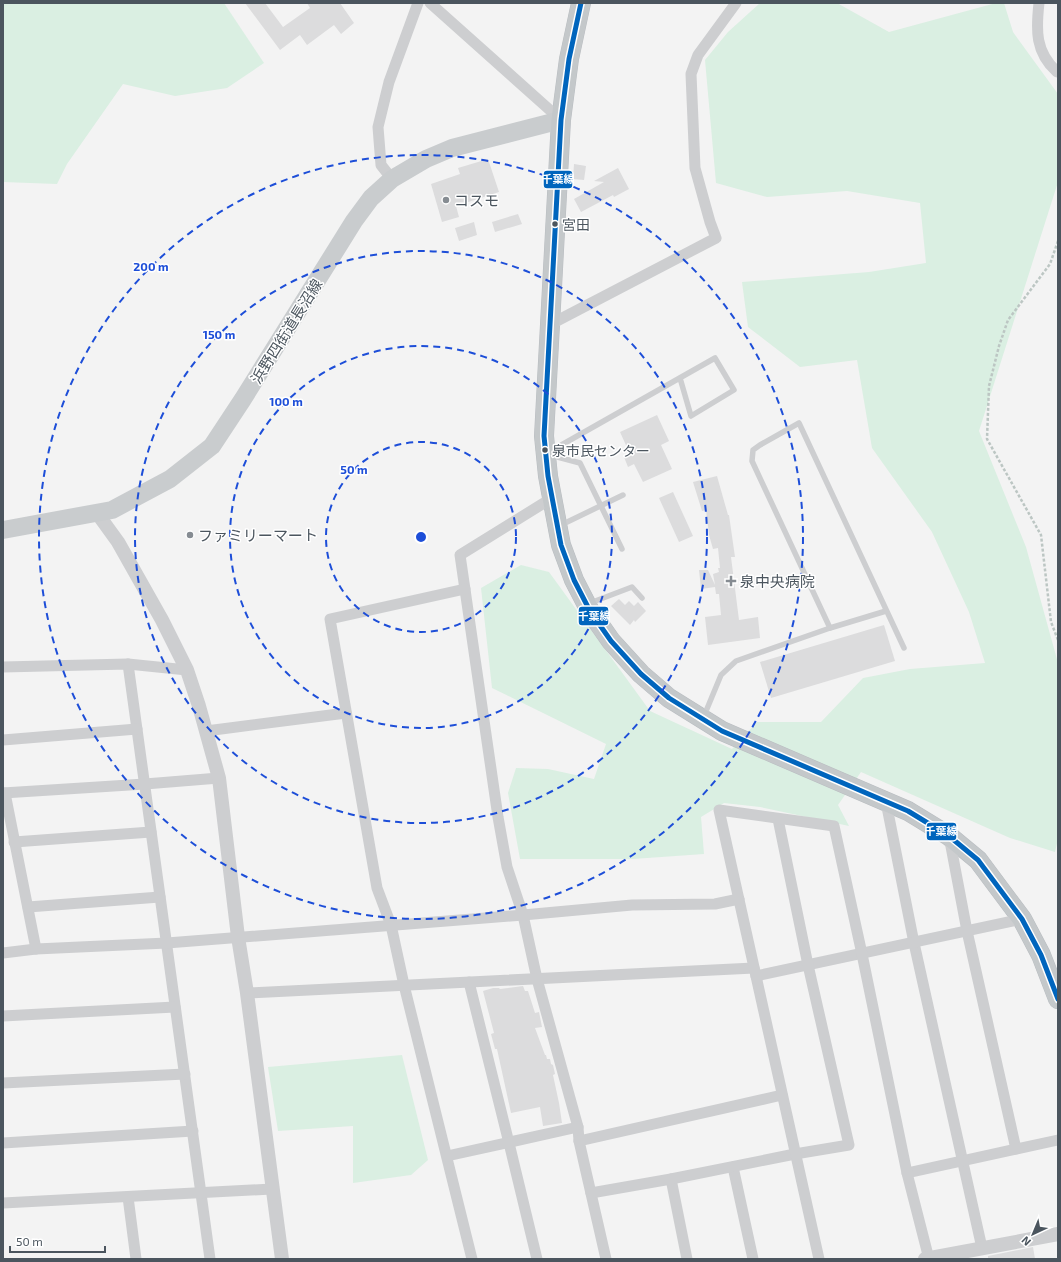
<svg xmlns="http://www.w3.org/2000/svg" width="1061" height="1262" viewBox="0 0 1061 1262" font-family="'Exo 2','Noto Sans JP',sans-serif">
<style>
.green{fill:#daefe2}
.building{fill:#dcdcdd}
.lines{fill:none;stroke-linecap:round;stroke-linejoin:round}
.trunk-casing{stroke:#b9bdc1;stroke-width:20}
.path{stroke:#bcc6c3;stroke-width:2.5;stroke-dasharray:3 2;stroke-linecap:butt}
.service{stroke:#cdced0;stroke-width:5.5}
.minor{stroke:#cdced0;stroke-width:11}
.tertiary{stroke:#cdced0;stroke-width:14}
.primary{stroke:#c9ccce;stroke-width:18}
.trunk{stroke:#c4c8ca;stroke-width:19}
.bus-1-casing{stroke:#fff;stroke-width:8}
.bus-1{stroke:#0065bd;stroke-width:5}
.ring{fill:none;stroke:#1d4ed8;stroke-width:2;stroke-dasharray:7 5}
.poi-dot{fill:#868c92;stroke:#fff;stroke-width:1.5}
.bus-dot{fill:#4b555e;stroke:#fff;stroke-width:1.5}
.labels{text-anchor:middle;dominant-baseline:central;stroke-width:3;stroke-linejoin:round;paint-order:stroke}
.bus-label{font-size:14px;fill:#4b555e;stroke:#fff;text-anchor:start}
.poi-label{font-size:15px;fill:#4b555e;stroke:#fff;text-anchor:start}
.street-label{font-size:15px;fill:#4b555e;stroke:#fff}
.centre{fill:#1d4ed8;stroke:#fff;stroke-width:2}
.ring-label{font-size:12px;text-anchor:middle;font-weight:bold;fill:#1d4ed8;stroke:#fff;stroke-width:3;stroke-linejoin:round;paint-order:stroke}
.line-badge{stroke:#fff;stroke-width:1.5}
.badge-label{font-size:11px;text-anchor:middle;font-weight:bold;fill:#fff}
</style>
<rect width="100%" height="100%" fill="#f3f3f3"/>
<g class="green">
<path d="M3 3H224L264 63 227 88 175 96 123 84 67 164 57 184 3 182Z"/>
<path d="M760 3H837L889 32 996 3H1004L1013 32 1058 94V182L979 431 1026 547 1058 663V839L1055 852 1010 838 861 772 838 805 849 826 760 807 724 803 701 817 704 854 633 859H520L508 793 516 768 548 769 594 779 606 744 492 688 481 588 521 565 549 572 650 711 732 749 757 722H821L863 678 910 669 985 663 969 612 932 532 872 448 857 360 800 367 748 327 742 282 869 272 926 263 920 203 847 191 767 197 716 183 705 60 728 32Z"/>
<path d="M402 1055 428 1160 411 1175 353 1183V1126L278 1131 268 1067Z"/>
</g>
<g class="building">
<path d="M245 3H265L283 27 310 8 307 3H340L354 23 341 34 334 25 307 45 300 35 280 50Z"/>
<path d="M488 159 499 192 456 206 459 217 442 222 431 184 460 174 458 168Z"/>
<path d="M574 164 586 166 584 180 573 179Z"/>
<path d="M618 168 629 189 614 197 613 195 581 212 574 199 604 182 594 181Z"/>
<path d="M518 214 522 224 495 232 492 222Z"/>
<path d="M474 222 477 235 459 241 455 228Z"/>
<path d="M657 415 669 441 661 445 672 469 643 482 634 464 628 467 624 457 630 454 620 432Z"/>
<path d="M717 476 728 515H729L735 557H731L739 620 758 617 760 638 708 645 705 617 721 615 719 594H716L715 587 701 589 699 570H708L715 585 713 574 719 572 718 568H720L718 548 713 549 709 535 706 510 702 511 693 482Z"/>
<path d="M673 492 693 536 679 542 659 498Z"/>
<path d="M619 599 625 605 629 601 634 606 638 602 646 611 635 622 634 620 630 625 611 606Z"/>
<path d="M884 625 895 661 771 698 760 662Z"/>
<path d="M523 986 525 991H528L535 1013 539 1012 542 1027 535 1028 545 1055H546L547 1059H550L551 1064 553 1065 555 1074 553 1075 559 1103 562 1123 543 1126 540 1107 511 1113 497 1049H495L491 1034 494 1033 483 991 493 988H499L500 989Z"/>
<path d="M1033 1247 1035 1259H988V1256Z"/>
</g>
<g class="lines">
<defs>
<path id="trunk" d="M581 3 569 59 561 120 544 436 548 476 561 545 574 580 590 611 611 641 641 674 669 698 722 731 908 811 949 836 978 860 1022 919 1041 955 1058 999"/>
</defs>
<use href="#trunk" class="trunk-casing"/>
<path class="path" d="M1058 241 1050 264 1008 320 999 346 989 386 987 439 1041 535 1051 622 1058 640"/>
<g class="service">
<path d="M549 452 715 358 734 390 691 416 680 378"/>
<path d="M550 455 580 463 622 549"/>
<path d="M561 525 623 495"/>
<path d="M590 603 632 587 642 598"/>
<path d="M830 628 752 461 753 450 760 445 799 423 904 648"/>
<path d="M704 716 721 675 736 661 830 628 886 611"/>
</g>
<g class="minor">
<path d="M430 3 561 120"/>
<path d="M1039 3C1036 30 1035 52 1057 72"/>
<path d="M392 179 381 165 378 127 389 82 418 3"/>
<path d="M551 324 716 238 710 222 695 168 691 74 698 55 736 3"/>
<path d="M552 498 460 555 498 817 507 867 523 915 537 979 578 1127 579 1141 606 1259"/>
<path d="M465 589 330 619 377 888 391 925 404 985 472 1259"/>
<path d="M128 664 210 1259"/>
<path d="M3 667 128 664 187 670"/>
<path d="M206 731 346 713"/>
<path d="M3 740 137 729"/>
<path d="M3 793 145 784 219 778"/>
<path d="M5 793 36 949"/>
<path d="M886 802 914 943 982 1248"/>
<path d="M949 836 967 931 1016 1149"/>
<path d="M14 842 151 832"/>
<path d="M28 907 160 897"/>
<path d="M3 953 36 949 167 943 523 915 632 905 715 904 739 899"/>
<path d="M756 976 1022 919"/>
<path d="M469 982 509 1143 537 1259"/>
<path d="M247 993 754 968"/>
<path d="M3 1016 175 1007"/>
<path d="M3 1083 185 1074"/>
<path d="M579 1141 782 1095"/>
<path d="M3 1143 193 1131"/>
<path d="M447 1156 578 1127"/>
<path d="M733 1167 753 1259"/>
<path d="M907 1173 1058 1140"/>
<path d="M671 1179 687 1259"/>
<path d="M591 1193 671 1179 795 1154 849 1145 808 965 778 819"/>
<path d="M128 1197 136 1259"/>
<path d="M3 1203 272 1189"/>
<path d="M819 1259 719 810 834 826 862 954 907 1173 929 1259"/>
</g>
<g class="tertiary">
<path d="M97 513 118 542 162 620 187 670 199 706 219 778 238 937 247 993 282 1259"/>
<path d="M925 1259 1058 1234"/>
</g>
<path class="primary" d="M3 530 112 510 170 479 212 446 243 399 354 221 371 198 392 179 426 159 452 148 561 120"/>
<use href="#trunk" class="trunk"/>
<defs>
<path id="bus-1" d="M581 3 569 59 561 120 544 436 548 476 561 545 574 580 590 611 611 641 641 674 669 698 722 731 908 811 949 836 978 860 1022 919 1041 955 1058 999"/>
</defs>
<use href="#bus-1" class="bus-1-casing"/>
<use href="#bus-1" class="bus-1"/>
</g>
<g class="ring">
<circle cx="421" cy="537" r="95"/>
<circle cx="421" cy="537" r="191"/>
<circle cx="421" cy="537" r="286"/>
<circle cx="421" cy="537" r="382"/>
</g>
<g class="poi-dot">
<circle cx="446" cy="200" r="4"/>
<circle cx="190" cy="535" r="4"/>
<path d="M729 575h4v4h4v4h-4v4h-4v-4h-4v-4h4z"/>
</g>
<g class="bus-dot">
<circle cx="555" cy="224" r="3.5"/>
<circle cx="545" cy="450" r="3.5"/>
</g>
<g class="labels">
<g class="bus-label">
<text x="562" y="224">宮田</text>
<text x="552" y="450">泉市民センター</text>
</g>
<g class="poi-label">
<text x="454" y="200">コスモ</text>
<text x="198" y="535">ファミリーマート</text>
<text x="740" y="581">泉中央病院</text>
</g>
<g class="street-label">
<text transform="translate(286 331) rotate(-58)">浜野四街道長沼線</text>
</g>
</g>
<circle cx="421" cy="537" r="6" class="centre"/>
<g class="ring-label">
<text x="151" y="271">200 m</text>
<text x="219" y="339">150 m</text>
<text x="286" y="406">100 m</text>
<text x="354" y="474">50 m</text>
</g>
<g class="line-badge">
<rect x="543" y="170" width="30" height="19" rx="4" fill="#0065bd"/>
<rect x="578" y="606" width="31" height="20" rx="4" fill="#0065bd"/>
<rect x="926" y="822" width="31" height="19" rx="4" fill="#0065bd"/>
</g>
<g class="badge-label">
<text x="558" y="183">千葉線</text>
<text x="594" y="620">千葉線</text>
<text x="941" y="835">千葉線</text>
</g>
<rect width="1061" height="1262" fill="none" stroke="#4b555e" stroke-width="8"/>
<g transform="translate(1033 1234) rotate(224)" stroke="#ffffff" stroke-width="3" paint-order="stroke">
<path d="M0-3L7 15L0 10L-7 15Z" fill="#4b555e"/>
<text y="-6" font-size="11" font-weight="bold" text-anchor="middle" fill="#4b555e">N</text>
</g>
<path d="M10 1246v6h95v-6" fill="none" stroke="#4b555e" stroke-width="2"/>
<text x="16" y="1246" font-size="12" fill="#4b555e" stroke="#ffffff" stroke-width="3" paint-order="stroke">50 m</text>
</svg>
